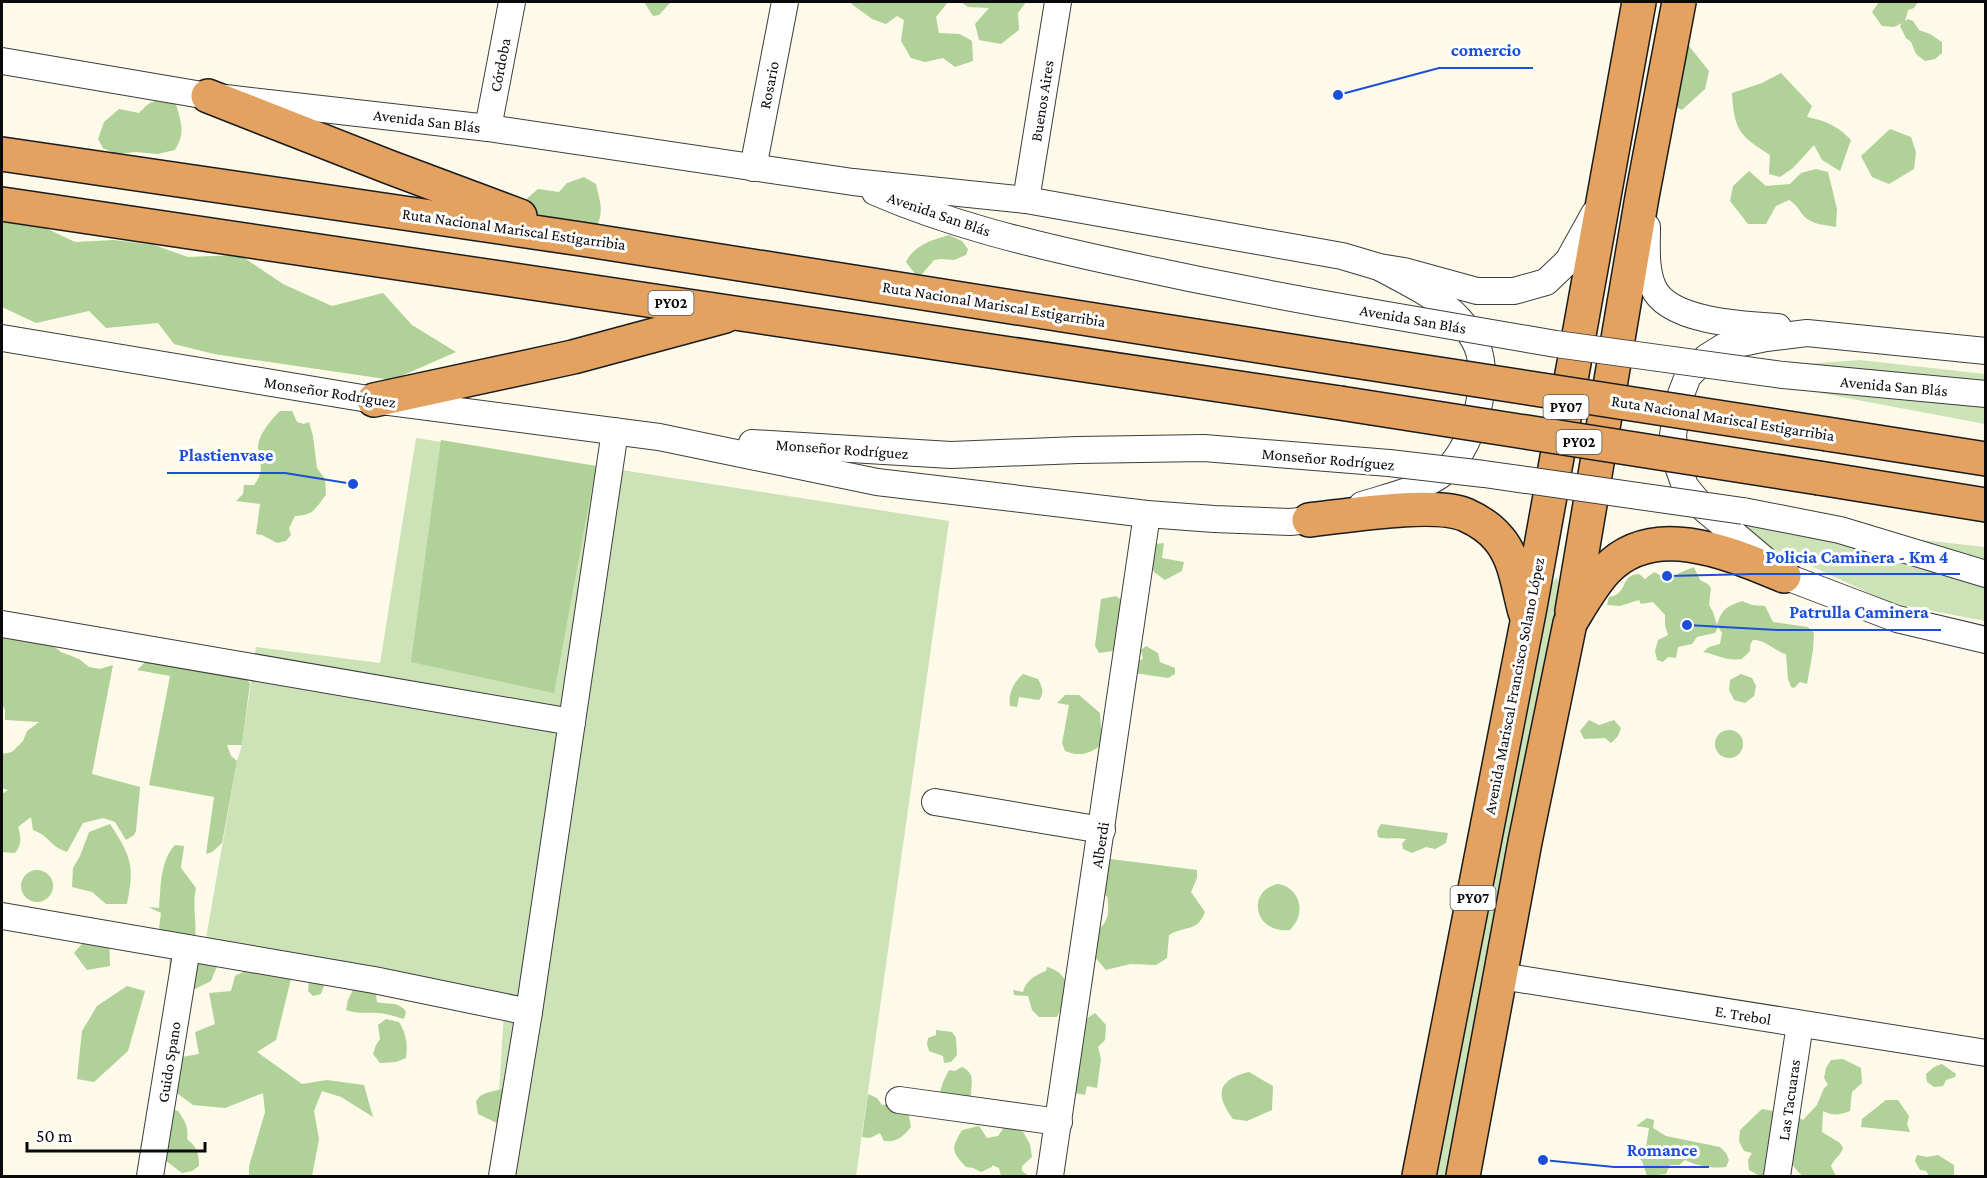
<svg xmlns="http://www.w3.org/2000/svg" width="1987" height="1178" viewBox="0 0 1987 1178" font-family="'Crimson Pro',serif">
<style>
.green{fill:#cce2b7}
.forest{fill:#b0d198}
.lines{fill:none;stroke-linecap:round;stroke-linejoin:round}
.minor-casing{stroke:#3d3d3d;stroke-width:28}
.highway-casing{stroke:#1b1b1b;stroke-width:36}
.minor{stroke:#fff;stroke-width:26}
.highway{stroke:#e4a260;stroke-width:33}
.minor-bridge-casing{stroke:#3d3d3d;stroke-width:28;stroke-linecap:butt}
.highway-bridge-casing{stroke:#1b1b1b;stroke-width:36;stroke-linecap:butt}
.minor-bridge{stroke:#fff;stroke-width:26}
.highway-bridge{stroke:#e4a260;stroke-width:33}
.labels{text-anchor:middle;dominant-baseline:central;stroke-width:6;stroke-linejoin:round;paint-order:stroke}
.shield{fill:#fff;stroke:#545454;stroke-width:1.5}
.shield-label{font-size:15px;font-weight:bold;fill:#0a0a0a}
.street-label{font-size:16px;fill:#0a0a0a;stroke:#fff}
.leader{fill:none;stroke:#1d4ed8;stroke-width:2}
.callout-dot{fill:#1d4ed8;stroke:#fff;stroke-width:2}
.callout-label{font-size:18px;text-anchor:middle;font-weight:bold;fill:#1d4ed8;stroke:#fff;stroke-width:6;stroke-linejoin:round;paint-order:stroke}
</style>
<rect width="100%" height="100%" fill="#fdfae9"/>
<g class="green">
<path d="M1860 360 1985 374V424L1751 380 1752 368Z"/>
<path d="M416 438 949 521 856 1176H494L504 1012 205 944 237 761 242 745 256 647 380 663Z"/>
<path d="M1703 516 1985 547V621L1891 603Z"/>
<path d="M1557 577 1560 589 1559 601 1450 1176H1435L1550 586Z"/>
</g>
<g class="forest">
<path d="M644 2H671L659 15 653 16Z"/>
<path d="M849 2H948L936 17 939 33 960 34 972 41 973 61 955 67 943 58 925 62 911 58 901 41 904 20 897 16 886 24 872 19Z"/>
<path d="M961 2H1026L1018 13 1019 30 1001 44 979 40 975 24 989 8 968 7Z"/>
<path d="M1879 2H1918L1914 8 1908 10 1905 21 1908 19 1913 21 1919 30 1930 34 1942 42V53L1935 59 1925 61 1916 54 1911 42 1906 38 1900 26 1902 23 1894 27 1882 26 1872 12Z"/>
<path d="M1689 46 1709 71 1705 89 1682 110 1671 105 1674 53Z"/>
<path d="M1781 73 1812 106 1807 117C1826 121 1838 126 1851 140L1840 171 1822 160 1814 145 1793 168 1780 177 1769 174 1770 155C1739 136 1734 129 1732 93L1762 83Z"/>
<path d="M164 97 176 104C181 123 186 132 175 150L157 154 136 152 116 154 103 148 98 139 104 122 119 109 139 113 148 104Z"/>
<path d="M1890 129 1911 137 1916 152 1914 169 1889 184 1872 177 1861 156Z"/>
<path d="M1816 169 1828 172 1837 209 1836 227C1827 225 1814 225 1806 218 1799 212 1799 206 1789 200L1776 206 1766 224H1748L1730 201 1733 186 1749 171 1766 186 1790 184 1801 173Z"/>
<path d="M584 177 596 184C600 203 605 211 595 230L535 233 523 202 538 189 559 192 567 183Z"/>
<path d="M2 215 35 223 75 242 114 240 154 245 188 257 240 255 283 284 332 306 383 293 412 325 456 352 392 380 214 354 174 344 158 323 106 328 89 311 36 323 2 307Z"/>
<path d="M949 235 962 241 968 249 966 255 954 260 941 259 934 260 922 274 916 275 906 262C914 245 932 240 949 235Z"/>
<path d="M280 411H292L297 422 304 424 309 422 313 436 317 468 325 479 326 495C315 508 315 515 295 516L289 528 291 535 286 541 277 543 262 535 256 534 260 504 236 501 243 494 244 485H254C266 469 259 464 258 448 258 435 271 420 280 411Z"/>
<path d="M441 440 596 466 554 693 411 662Z"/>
<path d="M1164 543 1162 558 1184 562 1182 571 1165 580 1154 572 1148 555 1155 544Z"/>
<path d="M1694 567 1700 580 1708 584 1711 588 1709 605 1713 612 1717 625C1722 609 1726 607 1742 601L1752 605 1765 606 1773 622 1808 627 1814 633 1813 650 1807 684 1800 682 1794 688 1791 687 1788 679 1786 654C1774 651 1767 640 1753 640L1750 645V651L1742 659C1723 661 1720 655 1703 652L1709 647 1720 644 1722 633 1718 627 1715 633 1697 637 1692 644 1678 647 1676 658 1668 657 1663 662 1657 660 1655 651 1658 640 1668 635 1665 625V615L1653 602 1641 604 1639 600 1620 606 1607 605 1609 597C1629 594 1619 575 1639 574L1645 579 1654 572 1662 576H1676L1679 573Z"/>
<path d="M1116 596 1128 605 1120 650 1099 653 1095 646 1101 599Z"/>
<path d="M2 626 47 641 61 652 79 659 89 667 100 669 113 665 92 774 140 787 136 831 134 835 126 840 115 822 103 818 83 823 67 852C49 846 50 836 33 830L31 817 18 827C21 836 22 846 15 853L2 852V794L8 790 2 788V754L12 752 23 741 27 731 39 722 5 720V710L2 704Z"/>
<path d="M1146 646 1158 653 1160 662 1175 668V674L1168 678 1134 673 1136 662 1143 659 1141 650Z"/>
<path d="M156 652 240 674 250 683 242 745H227L231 756 237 761 222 843 212 852 206 854 214 797 149 785 170 676 137 670Z"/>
<path d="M1023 674 1038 679C1042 686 1045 693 1039 700L1019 697 1017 707 1010 706C1008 693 1014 682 1023 674Z"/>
<path d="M1741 674 1752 678 1756 686 1754 696 1745 703 1734 700 1729 690 1730 680Z"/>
<path d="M1065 695H1079L1100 713 1102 744C1091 754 1079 757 1065 751L1062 743 1069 705 1057 703Z"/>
<path d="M1589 720 1599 725 1614 720 1621 728 1618 736 1611 743 1605 738 1584 739 1580 731Z"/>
<circle cx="1729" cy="744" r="14"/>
<path d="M110 824C131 856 135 866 127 904H106L92 892 72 887 73 868 80 856 89 832Z"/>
<path d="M1381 824 1448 833 1446 843 1435 849 1426 847 1412 853 1403 849 1402 844 1406 839C1396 837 1386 840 1378 837L1377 831Z"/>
<path d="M175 845 184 846 181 868 196 888C192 904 197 922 195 939L170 940 159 928 161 913 148 907 159 908C161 886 160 861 175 845Z"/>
<path d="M1105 856 1111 859 1197 870V878L1191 892 1205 912C1197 933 1185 925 1169 935L1167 958 1156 965 1130 964 1106 970 1093 955 1094 934C1108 922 1110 916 1107 896L1093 892Z"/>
<circle cx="37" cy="886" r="16"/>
<path d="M1277 884C1292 885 1304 901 1298 917 1297 922 1293 926 1290 930 1254 934 1246 892 1277 884Z"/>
<path d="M109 934 110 966 87 970 74 953 86 939Z"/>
<path d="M170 945 222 954 211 981 195 989 175 987 169 977Z"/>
<path d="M253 967 292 975 276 1040 257 1052 302 1084 327 1080 364 1085 373 1117 341 1097 322 1091 314 1111 319 1139 312 1176H249V1166L265 1112 263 1093 225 1108 193 1105 174 1091 169 1059 199 1054 195 1032 215 1024 209 993 231 991 235 976Z"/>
<path d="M1047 967C1061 971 1064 977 1070 990L1057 1017H1039L1032 1010 1028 996 1014 995 1013 990 1023 992C1026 980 1036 975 1046 971Z"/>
<path d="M310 969 329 972 321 994 313 996 308 991Z"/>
<path d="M359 977 374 980 377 1002C388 1005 400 1001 406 1012L404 1019C397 1017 391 1015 385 1014 371 1011 359 1015 346 1010L348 1000Z"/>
<path d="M127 986 145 991 128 1051 94 1082 77 1079 82 1031 97 1006Z"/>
<path d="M1095 1013 1106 1025 1105 1040 1098 1047 1101 1059 1097 1088 1087 1086 1085 1095 1069 1092 1083 1021Z"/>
<path d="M386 1019 399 1022C406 1033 408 1044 406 1058L396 1062 380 1063 373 1054 376 1045 380 1039 378 1025Z"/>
<path d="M936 1030 952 1032 956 1038 957 1055 951 1062 944 1063 943 1056 929 1051 927 1044 928 1038 936 1035Z"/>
<path d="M1843 1059 1861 1068 1862 1083 1852 1092 1850 1111C1840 1115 1832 1116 1823 1111L1822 1132 1840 1143 1843 1148C1841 1155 1834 1159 1831 1166L1836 1176H1803C1780 1157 1790 1143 1796 1116L1803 1120 1817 1105 1824 1088 1828 1085 1824 1078 1826 1068 1831 1060Z"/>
<path d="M1942 1064 1956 1074 1955 1077 1946 1080 1943 1086 1934 1087 1927 1082 1926 1074 1934 1067Z"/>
<path d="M962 1067C976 1073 971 1084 971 1097L940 1092 943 1082 949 1070 955 1071Z"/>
<path d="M1249 1072 1273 1086 1272 1110 1247 1121 1233 1119C1215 1096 1217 1079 1249 1072Z"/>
<path d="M514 1086 507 1128 478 1114 476 1101 480 1096 486 1093Z"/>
<path d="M868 1094 877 1098 882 1105 896 1103 907 1106 911 1127C904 1136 896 1143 884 1141L880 1133 870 1138 862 1137Z"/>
<path d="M1886 1100H1898L1909 1116 1907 1124 1910 1132 1861 1127 1862 1119Z"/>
<path d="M1775 1104 1780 1106 1765 1176 1758 1175 1749 1170 1748 1160 1752 1153 1744 1151 1739 1141 1740 1130 1762 1109 1774 1111Z"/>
<path d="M171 1109 178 1111C185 1121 189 1127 187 1139 197 1147 199 1153 199 1166L192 1171 182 1173 162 1158Z"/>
<path d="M1647 1118 1654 1120 1653 1128 1666 1136 1720 1147 1726 1153 1729 1160 1726 1167C1713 1169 1698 1166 1685 1160L1679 1165H1670L1666 1174 1647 1176 1642 1161 1634 1154H1645L1649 1128 1636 1126Z"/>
<path d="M979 1126 987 1138 998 1136 1005 1126 1023 1132 1030 1144 1032 1157 1022 1166V1171L1029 1176H1001L999 1168 992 1165V1167L981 1172 973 1168 966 1167C951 1151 951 1149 962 1130Z"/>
<path d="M1917 1155 1927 1157 1938 1155 1954 1165V1176H1929L1926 1171 1920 1170 1915 1161Z"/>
</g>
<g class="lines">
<defs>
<g id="minor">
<path d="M2 61 208 96 488 128 853 182 1026 200 1342 256 1379 267 1404 271 1477 291H1514L1546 282 1568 261 1594 214"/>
<path d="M488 128 512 2"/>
<path d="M753 168 785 2"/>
<path d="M875 192C949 224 1027 243 1105 260 1191 279 1277 296 1364 311"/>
<path d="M1026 200 1058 2"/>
<path d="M1647 227C1647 246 1645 269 1653 287 1668 322 1745 325 1778 327"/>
<path d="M2 338 374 400 659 437 877 482 1147 514 1214 519 1290 522 1309 520 1327 515"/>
<path d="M1986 351 1807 333 1766 338 1723 347 1707 357 1688 376 1678 402 1673 435 1675 458 1685 486 1702 507 1784 576 1897 619 1986 640"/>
<path d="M1783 375 1986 394"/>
<path d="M752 443 951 455 1078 450 1204 448 1389 463"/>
<path d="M1362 505C1387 497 1418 490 1439 476 1472 454 1492 382 1477 346 1473 337 1466 327 1459 319 1438 296 1406 282 1379 267"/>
<path d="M1743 511 1840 530 1986 574"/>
<path d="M2 624 572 722"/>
<path d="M935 802 1102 830"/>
<path d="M2 916 374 980 529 1012"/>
<path d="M1501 976 1986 1053"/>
<path d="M899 1100 1059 1122"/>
<path d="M150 1176 187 948"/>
<path d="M502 1176 529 1012 615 431"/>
<path d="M1050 1176 1147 514"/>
<path d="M1777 1176 1800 1024"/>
</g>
<g id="highway">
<path d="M208 96 389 167 520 216"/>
<path d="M2 154 581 239 1348 360"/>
<path d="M2 204 1340 403"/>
<path d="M374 400 573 357 725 316"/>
<path d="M1827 434 1986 459"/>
<path d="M1819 478 1986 505"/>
<path d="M1309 520C1346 516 1434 501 1466 515 1477 520 1491 529 1499 539 1516 559 1518 588 1525 612"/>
<path d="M1572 611 1642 197 1679 2"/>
<path d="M1419 1176 1530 607 1639 2"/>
<path d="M1463 1176 1525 842 1570 623C1581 605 1592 585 1606 570 1654 519 1731 554 1784 576"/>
</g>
</defs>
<use href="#minor" class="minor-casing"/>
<use href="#highway" class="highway-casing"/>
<use href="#minor" class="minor"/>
<use href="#highway" class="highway"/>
<defs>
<g id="minor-bridge">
<path d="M1364 311 1556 344 1783 375"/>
<path d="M1389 463 1484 474 1743 511"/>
</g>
<g id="highway-bridge">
<path d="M1348 360 1827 434"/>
<path d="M1340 403 1819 478"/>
</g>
</defs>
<use href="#minor-bridge" class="minor-bridge-casing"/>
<use href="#highway-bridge" class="highway-bridge-casing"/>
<use href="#minor-bridge" class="minor-bridge"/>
<use href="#highway-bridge" class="highway-bridge"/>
</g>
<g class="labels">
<g class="shield">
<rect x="648.5" y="291" width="45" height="24" rx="4.5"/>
<rect x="1543.5" y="395" width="45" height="24" rx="4.5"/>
<rect x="1556.5" y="430" width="45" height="24" rx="4.5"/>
<rect x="1450.5" y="886" width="45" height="24" rx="4.5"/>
</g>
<g class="shield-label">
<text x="671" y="303">PY02</text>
<text x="1566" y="407">PY07</text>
<text x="1579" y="442">PY02</text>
<text x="1473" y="898">PY07</text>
</g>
<g class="street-label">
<text transform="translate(500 65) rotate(-79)">Córdoba</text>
<text transform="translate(769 85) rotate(-79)">Rosario</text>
<text transform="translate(1042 101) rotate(-81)">Buenos Aires</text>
<text transform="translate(427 121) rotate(7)">Avenida San Blás</text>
<text transform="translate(939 214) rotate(19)">Avenida San Blás</text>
<text transform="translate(514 229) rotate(8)">Ruta Nacional Mariscal Estigarribia</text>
<text transform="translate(994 304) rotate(9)">Ruta Nacional Mariscal Estigarribia</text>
<text transform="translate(1413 319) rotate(10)">Avenida San Blás</text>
<text transform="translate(1894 386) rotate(5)">Avenida San Blás</text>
<text transform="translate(330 392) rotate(9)">Monseñor Rodríguez</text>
<text transform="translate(1723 418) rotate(9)">Ruta Nacional Mariscal Estigarribia</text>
<text transform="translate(842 449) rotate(4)">Monseñor Rodríguez</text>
<text transform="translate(1328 459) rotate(5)">Monseñor Rodríguez</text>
<text transform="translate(1514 686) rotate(-79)">Avenida Mariscal Francisco Solano López</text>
<text transform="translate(1100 845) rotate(-81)">Alberdi</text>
<text transform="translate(1743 1015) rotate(9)">E. Trebol</text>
<text transform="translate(169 1062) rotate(-81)">Guido Spano</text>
<text transform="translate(1789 1100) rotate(-82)">Las Tacuaras</text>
</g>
</g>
<path class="leader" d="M1338 95L1439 68H1533M353 484L285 473H167M1667 576L1753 574H1960M1687 625L1777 630H1941M1543 1160L1614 1167H1709"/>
<g class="callout-dot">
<circle cx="1338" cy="95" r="6"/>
<circle cx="353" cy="484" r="6"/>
<circle cx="1667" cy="576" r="6"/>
<circle cx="1687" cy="625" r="6"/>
<circle cx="1543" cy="1160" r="6"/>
</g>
<g class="callout-label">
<text x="1486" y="56">comercio</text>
<text x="226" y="461">Plastienvase</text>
<text x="1857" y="563">Policia Caminera - Km 4</text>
<text x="1859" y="618">Patrulla Caminera</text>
<text x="1662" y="1156">Romance</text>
</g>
<rect width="1987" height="1178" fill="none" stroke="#0a0a0a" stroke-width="6"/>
<path d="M27 1142v9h178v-9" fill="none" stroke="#0a0a0a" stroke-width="3"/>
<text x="36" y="1142" font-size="18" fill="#0a0a0a" stroke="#ffffff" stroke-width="4.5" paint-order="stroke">50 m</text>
</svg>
